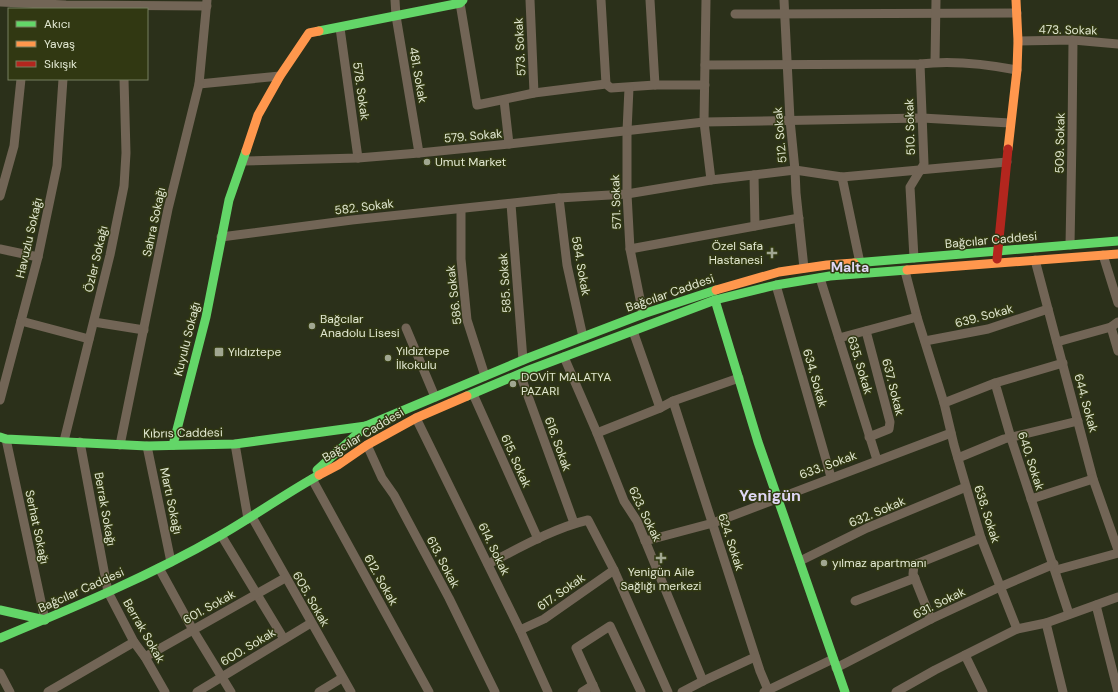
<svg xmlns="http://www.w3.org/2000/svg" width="1118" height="692" viewBox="0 0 1118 692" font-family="'DM Sans',sans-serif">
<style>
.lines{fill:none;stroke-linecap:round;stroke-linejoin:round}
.street{stroke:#726556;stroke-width:9}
.fast{stroke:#63d668;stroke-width:9}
.slow{stroke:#ff974d;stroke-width:9}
.jam{stroke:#b3261e;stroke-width:9}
.poi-dot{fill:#a1a791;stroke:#313812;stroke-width:1.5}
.labels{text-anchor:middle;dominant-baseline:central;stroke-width:3;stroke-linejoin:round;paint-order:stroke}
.street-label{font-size:12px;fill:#e1e7d1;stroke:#313812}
.poi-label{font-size:12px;fill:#e1e7d1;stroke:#313812;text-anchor:start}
.quarter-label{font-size:14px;font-weight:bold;fill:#dfd7f4;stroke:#313812}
.district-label{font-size:16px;font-weight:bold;fill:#dfd7f4;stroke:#313812}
</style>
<rect width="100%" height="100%" fill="#2b301a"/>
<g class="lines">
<g class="street">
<path d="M395 0 396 16 419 153"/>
<path d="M530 0 534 93"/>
<path d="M601 0 606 84"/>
<path d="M650 0 655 85"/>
<path d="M706 0 704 122 711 180"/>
<path d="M784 0 790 120 795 170 796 193 804 268"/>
<path d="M0 2 66 5 207 6"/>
<path d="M460 3 477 105 534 93 606 84 611 88 655 85H705"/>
<path d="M735 14 1017 13"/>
<path d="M340 28 358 158"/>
<path d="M1018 41 1073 40 1118 44"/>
<path d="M935 62 936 0"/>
<path d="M705 65 920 64C952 60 986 64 1017 70"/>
<path d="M199 84 280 76"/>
<path d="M629 88 627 131V194L630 249 643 314"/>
<path d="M504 100 509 144"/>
<path d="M243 161 358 158 419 153 509 144 704 122 922 118 1010 123"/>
<path d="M754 175 755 226"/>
<path d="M842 177 860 263"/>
<path d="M0 196 14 146 21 79"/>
<path d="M559 198 567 265 583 337"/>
<path d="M511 204 523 360"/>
<path d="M461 209V259L467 320 485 376"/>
<path d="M221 237 352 220 559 198 627 194 711 180 795 170 842 177 1007 162"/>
<path d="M1070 245 1072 139 1073 40"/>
<path d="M0 249 38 257"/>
<path d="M630 249 799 218"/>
<path d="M1103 255 1118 303"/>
<path d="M914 258 910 187 924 164 920 64"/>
<path d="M1035 260 1093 479 1118 550"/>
<path d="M905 271 917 317 944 403 954 445 981 538 1017 629"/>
<path d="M820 278 877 460"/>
<path d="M776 285 831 477"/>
<path d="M21 321 89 339"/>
<path d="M94 322 144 330"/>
<path d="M1111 327 1118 351"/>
<path d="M406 328 435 397"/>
<path d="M633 331 660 408"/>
<path d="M866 331 890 422 889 429 869 437"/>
<path d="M839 338 917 317"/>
<path d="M925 341 988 329 1048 309"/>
<path d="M1057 342 1111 327 1118 322"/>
<path d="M564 357 597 433 624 501 637 521 703 681"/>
<path d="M1063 363 995 383 1011 438 1069 614"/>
<path d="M520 374 574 523"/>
<path d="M473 394 538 539"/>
<path d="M0 400 38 257 57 166 63 79"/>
<path d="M673 401 760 671 768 690"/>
<path d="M944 403 995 383"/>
<path d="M416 418 520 630 548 692"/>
<path d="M597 433 660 408 673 401 739 378"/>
<path d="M6 439 45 620"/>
<path d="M64 441 110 255 124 186 126 153 124 79"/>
<path d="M80 442 108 592 134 642 145 657 165 692"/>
<path d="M235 444 248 519"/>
<path d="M120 445 168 209 199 84 207 0"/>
<path d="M367 445 382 478 394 495 449 598 495 692"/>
<path d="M147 446 171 562"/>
<path d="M958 458 1004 439 1078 421"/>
<path d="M312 479 429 692"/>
<path d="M1031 499 1093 479"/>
<path d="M252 517 351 692"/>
<path d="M221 535 284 639"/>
<path d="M645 541 713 523 951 433"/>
<path d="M800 561 867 528 966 487"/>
<path d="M488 564C519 548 554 528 588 520L614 570 668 692"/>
<path d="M159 568 193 630 231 692"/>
<path d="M1056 570 1118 553"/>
<path d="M855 601 915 578"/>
<path d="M1096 605 1118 692"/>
<path d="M931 619 913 574 914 565 981 538"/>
<path d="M1046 623 1063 692"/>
<path d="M520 630 544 619 614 570"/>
<path d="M965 655 983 692"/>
<path d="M145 657 285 578"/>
<path d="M836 668 931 619 1000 587 1054 564"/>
<path d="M0 673 10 692"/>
<path d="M48 692 134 642"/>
<path d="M197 692 311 623"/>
<path d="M319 692 342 678"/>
<path d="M582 692 593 685"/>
<path d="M596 692 576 648 610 626 641 692"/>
<path d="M682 692 703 681 755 657"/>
<path d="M764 692 833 659"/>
<path d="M896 692 935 670 1017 629 1046 623 1118 597"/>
</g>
<g class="fast">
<path d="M319 31 460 3 463 0"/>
<path d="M854 263 1118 241"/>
<path d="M715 300 758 442 845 692"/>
<path d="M467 396 529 370 715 300 776 285 830 276 907 270"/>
<path d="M0 437 6 439 147 446 235 444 366 426"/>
<path d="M173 445 206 317 229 200 246 151"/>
<path d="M317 470 366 426 528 358 643 314 716 290"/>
<path d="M0 610 45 620"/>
<path d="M0 638C75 607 150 576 221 535 254 516 285 494 319 475"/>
</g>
<g class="slow">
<path d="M1008 149 1017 70 1018 41 1016 0"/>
<path d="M246 151 258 115 280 76 309 33 319 31"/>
<path d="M907 270 1118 254"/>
<path d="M716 290 779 272 827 265 854 263"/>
<path d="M319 475 338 465 367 445 416 418 467 396"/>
</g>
<path class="jam" d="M997 259 1008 149"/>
</g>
<g class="poi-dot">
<circle cx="427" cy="162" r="4"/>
<path d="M770 247h4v4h4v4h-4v4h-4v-4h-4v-4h4z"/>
<circle cx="312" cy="326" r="4"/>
<rect x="214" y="347" width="10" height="10" rx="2"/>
<circle cx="388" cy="358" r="4"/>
<circle cx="513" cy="384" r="4"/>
<path d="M659 552h4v4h4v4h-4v4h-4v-4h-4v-4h4z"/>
<circle cx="824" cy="563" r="4"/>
</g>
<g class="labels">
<g class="street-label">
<text transform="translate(1068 30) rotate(1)">473. Sokak</text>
<text transform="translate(520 47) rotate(-93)">573. Sokak</text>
<text transform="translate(418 75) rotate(80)">481. Sokak</text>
<text transform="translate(361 91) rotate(82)">578. Sokak</text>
<text transform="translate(910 127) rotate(-92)">510. Sokak</text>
<text transform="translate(780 135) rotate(-95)">512. Sokak</text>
<text transform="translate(473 136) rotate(-5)">579. Sokak</text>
<text transform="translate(1060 143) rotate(-89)">509. Sokak</text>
<text transform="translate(616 202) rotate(-92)">571. Sokak</text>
<text transform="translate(364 207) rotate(-7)">582. Sokak</text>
<text transform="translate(154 222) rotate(-78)">Sahra Sokağı</text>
<text transform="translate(29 238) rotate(-77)">Havuzlu Sokağı</text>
<text transform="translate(991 240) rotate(-5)">Bağcılar Caddesi</text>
<text transform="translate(96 259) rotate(-77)">Özler Sokağı</text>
<text transform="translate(581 266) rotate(80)">584. Sokak</text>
<text transform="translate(505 283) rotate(-94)">585. Sokak</text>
<text transform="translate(670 293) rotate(-19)">Bağcılar Caddesi</text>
<text transform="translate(454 295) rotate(-97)">586. Sokak</text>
<text transform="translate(984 316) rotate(-15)">639. Sokak</text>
<text transform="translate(187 339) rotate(-76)">Kuyulu Sokağı</text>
<text transform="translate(860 365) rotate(73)">635. Sokak</text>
<text transform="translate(815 378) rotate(74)">634. Sokak</text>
<text transform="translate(893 387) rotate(76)">637. Sokak</text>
<text transform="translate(1086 403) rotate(75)">644. Sokak</text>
<text transform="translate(183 433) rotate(-1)">Kıbrıs Caddesi</text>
<text transform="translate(363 435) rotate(-31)">Bağcılar Caddesi</text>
<text transform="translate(558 444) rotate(70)">616. Sokak</text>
<text transform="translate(516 461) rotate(66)">615. Sokak</text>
<text transform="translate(1031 461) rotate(72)">640. Sokak</text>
<text transform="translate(828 465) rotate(-20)">633. Sokak</text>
<text transform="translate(171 501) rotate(78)">Martı Sokağı</text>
<text transform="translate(105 509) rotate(80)">Berrak Sokağı</text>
<text transform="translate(877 512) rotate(-23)">632. Sokak</text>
<text transform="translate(645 514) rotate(64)">623. Sokak</text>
<text transform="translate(987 514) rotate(72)">638. Sokak</text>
<text transform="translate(37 527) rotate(78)">Serhat Sokağı</text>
<text transform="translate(731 542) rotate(72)">624. Sokak</text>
<text transform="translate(494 549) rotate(64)">614. Sokak</text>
<text transform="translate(443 562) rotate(62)">613. Sokak</text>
<text transform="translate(381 580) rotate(61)">612. Sokak</text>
<text transform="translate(81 590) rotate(-24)">Bağcılar Caddesi</text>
<text transform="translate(561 592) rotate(-35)">617. Sokak</text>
<text transform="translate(311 599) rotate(60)">605. Sokak</text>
<text transform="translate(939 603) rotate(-26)">631. Sokak</text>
<text transform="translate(209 607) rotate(-29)">601. Sokak</text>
<text transform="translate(144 631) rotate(60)">Berrak Sokak</text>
<text transform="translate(248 647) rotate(-31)">600. Sokak</text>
</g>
<g class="poi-label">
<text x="435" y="162">Umut Market</text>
<text x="763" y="246" text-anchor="end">Özel Safa<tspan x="763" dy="14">Hastanesi</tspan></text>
<text x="320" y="319">Bağcılar<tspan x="320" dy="14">Anadolu Lisesi</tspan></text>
<text x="396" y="351">Yıldıztepe<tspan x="396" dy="14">İlkokulu</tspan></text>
<text x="228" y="352">Yıldıztepe</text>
<text x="521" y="377">DOVİT MALATYA<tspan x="521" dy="14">PAZARI</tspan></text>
<text x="832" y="563">yılmaz apartmanı</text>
<text x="661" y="572" text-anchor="middle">Yenigün Aile<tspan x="661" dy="14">Sağlığı merkezi</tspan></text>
</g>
<g class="quarter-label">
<text x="850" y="267">Malta</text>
</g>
<g class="district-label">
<text x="770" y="495">Yenigün</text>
</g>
</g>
<rect x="8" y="8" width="140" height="72" fill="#313812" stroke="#777e5e"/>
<rect x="16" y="21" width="20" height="6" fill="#63d668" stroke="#777e5e"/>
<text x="44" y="28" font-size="12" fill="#e1e7d1">Akıcı</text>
<rect x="16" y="41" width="20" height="6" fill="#ff974d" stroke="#777e5e"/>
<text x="44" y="48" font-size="12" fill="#e1e7d1">Yavaş</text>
<rect x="16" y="61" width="20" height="6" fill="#b3261e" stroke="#777e5e"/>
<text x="44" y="68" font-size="12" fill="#e1e7d1">Sıkışık</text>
</svg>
